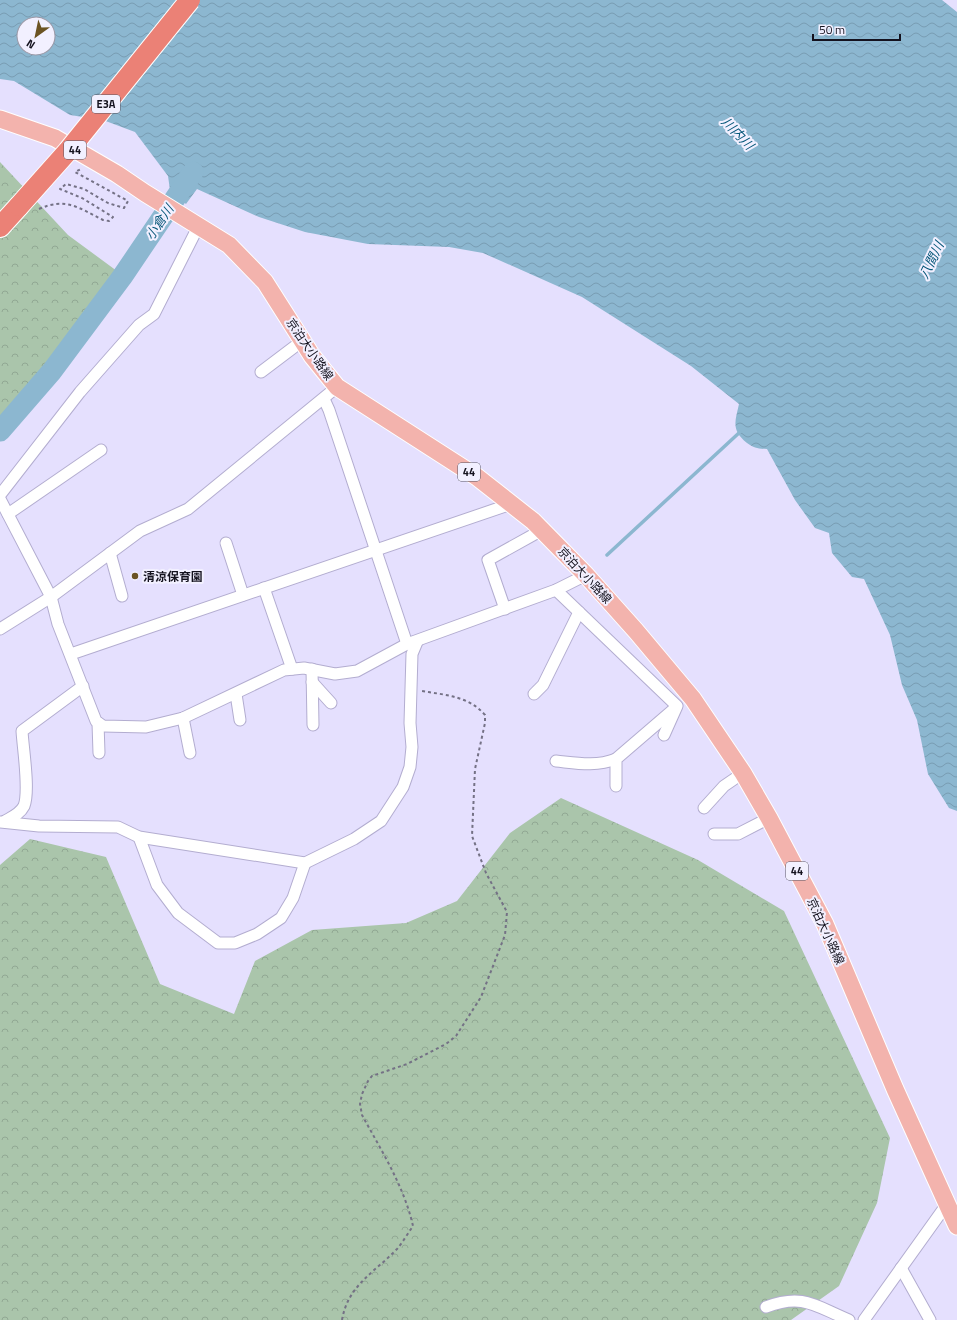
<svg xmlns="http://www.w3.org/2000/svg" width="957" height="1320" viewBox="0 0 957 1320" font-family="'Titillium Web','Noto Sans JP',sans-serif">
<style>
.forest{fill:url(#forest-crowns)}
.water{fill:url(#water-waves);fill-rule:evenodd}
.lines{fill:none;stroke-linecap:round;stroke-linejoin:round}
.stream{stroke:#8cb7d0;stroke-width:3.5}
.river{stroke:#8cb7d0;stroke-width:21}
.minor-casing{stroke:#b3add0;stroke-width:13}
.primary-casing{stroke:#fff;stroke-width:19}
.motorway-casing{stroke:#fff;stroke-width:22}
.path{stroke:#747185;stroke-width:2;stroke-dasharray:3 3;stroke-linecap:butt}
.minor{stroke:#fff;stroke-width:11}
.primary{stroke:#f3b3ad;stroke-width:17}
.motorway{stroke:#eb8176;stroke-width:20}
.motorway-bridge-casing{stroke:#fff;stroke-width:22;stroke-linecap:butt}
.motorway-bridge{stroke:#eb8176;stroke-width:20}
.poi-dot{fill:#6b5323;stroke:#f2f0ff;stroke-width:1.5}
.labels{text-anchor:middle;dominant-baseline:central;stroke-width:4;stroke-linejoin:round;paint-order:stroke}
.shield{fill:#f2f0ff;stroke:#575562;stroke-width:1}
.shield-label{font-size:11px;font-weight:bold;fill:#14121e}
.street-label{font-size:12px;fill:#14121e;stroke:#f2f0ff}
.poi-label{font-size:12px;font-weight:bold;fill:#14121e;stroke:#f2f0ff;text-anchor:start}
.water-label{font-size:13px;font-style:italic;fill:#065779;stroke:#f2f0ff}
</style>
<defs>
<pattern id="forest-crowns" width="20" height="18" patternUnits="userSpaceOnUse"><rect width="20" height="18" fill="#aac5ab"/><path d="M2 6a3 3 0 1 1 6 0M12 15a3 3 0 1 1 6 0" fill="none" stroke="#91a893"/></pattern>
<pattern id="water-waves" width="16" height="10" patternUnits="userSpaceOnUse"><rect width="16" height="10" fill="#8cb7d0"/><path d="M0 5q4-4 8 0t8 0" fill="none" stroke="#789cb2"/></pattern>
</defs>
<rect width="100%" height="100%" fill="#e5e0fe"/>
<g class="forest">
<path d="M0 162 68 235 121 274 0 425Z"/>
<path d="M561 798 698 860 784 911 890 1138 877 1203 839 1286 791 1320H0V865L30 839 106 857 160 984 234 1014 255 961 312 930 406 923 457 901 510 833Z"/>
</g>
<path class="water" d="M0 0H942L957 12V811L949 808 928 774 917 720 902 685 890 635 864 579 852 577 832 553 829 533 815 528 795 500 767 449C758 449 754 448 747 443 731 430 735 422 739 404L691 366 582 297 483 253 449 247 368 244 305 232 259 217 197 189 186 204 170 190 168 176 135 132 103 120 70 115 14 81 0 79ZM24 24H48V48H24Z"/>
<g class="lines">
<path class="stream" d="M607 555 740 432"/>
<path class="river" d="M0 431 52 371 122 277 193 172"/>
<defs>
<g id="minor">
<path d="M261 372 302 341"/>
<path d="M324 399 329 410 407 644"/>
<path d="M0 495 80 392 139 325 154 314 199 225"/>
<path d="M0 499 51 597 58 624 96 721 103 726 146 727 183 718 284 670 304 668 335 674 357 671 407 644 556 590 586 575"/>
<path d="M8 514 101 450"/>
<path d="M226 543 243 595"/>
<path d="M110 553 122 596"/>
<path d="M264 588 292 669"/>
<path d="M556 590 677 706 664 735"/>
<path d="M505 609 488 560 542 530"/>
<path d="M0 629 51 597 140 531 188 509 337 387"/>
<path d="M71 654 511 504"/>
<path d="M312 669 313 725"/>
<path d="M312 682 331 703"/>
<path d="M236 694 240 720"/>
<path d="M534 694 543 685 579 612"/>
<path d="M183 718 190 753"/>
<path d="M98 723 99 753"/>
<path d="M556 761C576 763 596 767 616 759"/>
<path d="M616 786V759L673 710"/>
<path d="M704 808 724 786 743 773"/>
<path d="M5 821C12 817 20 814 24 806 30 791 23 749 22 731L83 686"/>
<path d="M0 822 39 826 118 827 139 837 305 863 354 839 381 821 403 787 410 767 412 747 410 723 412 654 417 642"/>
<path d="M714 834H738L769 818"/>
<path d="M139 837 157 885 178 913 218 943H235L257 934 281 918 293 898 305 863"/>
<path d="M901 1268 930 1320"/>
<path d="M766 1307C803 1293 815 1306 849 1320"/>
<path d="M864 1320 947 1204"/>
</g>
<path id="primary" d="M0 119 55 138 117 174 145 193 229 245 265 282 312 356 337 387 477 477 533 521 586 575 636 631 693 699 743 773 769 818 825 924 895 1089 957 1226"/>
<path id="motorway" d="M0 227 19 206"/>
</defs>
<use href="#minor" class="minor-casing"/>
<use href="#primary" class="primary-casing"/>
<use href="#motorway" class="motorway-casing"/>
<g class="path">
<path d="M39 209C66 197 79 208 103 220L109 221 113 217 82 198 60 189 66 184 84 189 108 203 124 208 128 201 75 172 81 169"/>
<path d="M342 1320C348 1285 374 1273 397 1249 403 1242 408 1233 413 1226 404 1186 381 1150 362 1115L360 1104 362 1094 368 1081 372 1076 407 1064 446 1044 456 1036 481 997 505 935 507 912 486 873 472 836 475 769 485 723V715C469 696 445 695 422 691"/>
</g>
<use href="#minor" class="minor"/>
<use href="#primary" class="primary"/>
<use href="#motorway" class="motorway"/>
<defs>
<path id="motorway-bridge" d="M19 206 68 151 190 0"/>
</defs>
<use href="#motorway-bridge" class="motorway-bridge-casing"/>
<use href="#motorway-bridge" class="motorway-bridge"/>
</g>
<circle class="poi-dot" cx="135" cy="576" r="4"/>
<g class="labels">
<g class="shield">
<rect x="92" y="95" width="28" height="18" rx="3"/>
<rect x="64" y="141" width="22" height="18" rx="3"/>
<rect x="458" y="463" width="22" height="18" rx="3"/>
<rect x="786" y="862" width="22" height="18" rx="3"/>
</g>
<g class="shield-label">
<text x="106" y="104">E3A</text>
<text x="75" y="150">44</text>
<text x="469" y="472">44</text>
<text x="797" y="871">44</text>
</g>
<g class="street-label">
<text transform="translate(310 349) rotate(55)">京泊大小路線</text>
<text transform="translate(585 575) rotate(47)">京泊大小路線</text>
<text transform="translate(826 931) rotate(65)">京泊大小路線</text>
</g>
<g class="poi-label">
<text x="143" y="576">清涼保育園</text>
</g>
<g class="water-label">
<text transform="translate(738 133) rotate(46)">川内川</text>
<text transform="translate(159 222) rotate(-56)">小倉川</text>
<text transform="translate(931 260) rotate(-64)">八間川</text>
</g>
</g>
<g transform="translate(36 36) rotate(213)"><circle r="19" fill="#f2f0ff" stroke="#9997a5"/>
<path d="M0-3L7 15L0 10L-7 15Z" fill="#6b5323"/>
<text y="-6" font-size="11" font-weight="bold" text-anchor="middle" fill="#14121e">N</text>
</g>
<path d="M813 34v6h87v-6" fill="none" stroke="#14121e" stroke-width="2"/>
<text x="819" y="34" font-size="12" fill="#14121e" stroke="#f2f0ff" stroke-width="3" paint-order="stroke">50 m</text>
</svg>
